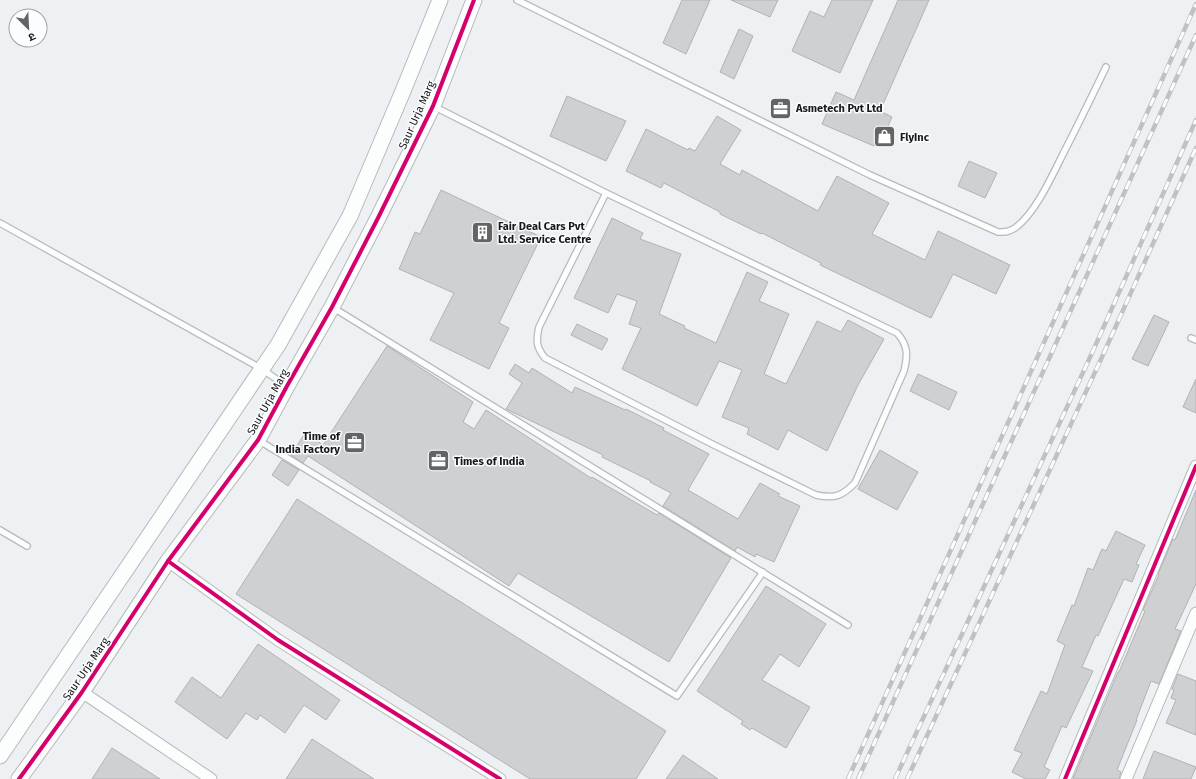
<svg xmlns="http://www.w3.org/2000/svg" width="1196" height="779" viewBox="0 0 1196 779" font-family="'Fira Sans','Noto Sans Devanagari',sans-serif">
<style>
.building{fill:#ced0d2;stroke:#b0b2b4}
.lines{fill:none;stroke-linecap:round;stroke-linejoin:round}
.lane-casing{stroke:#b7b9bb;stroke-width:8}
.street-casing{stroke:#b7b9bb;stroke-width:13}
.secondary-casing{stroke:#b7b9bb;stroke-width:17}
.lane{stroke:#fcfdfd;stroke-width:5.5}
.street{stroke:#fcfdfd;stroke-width:11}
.secondary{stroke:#fcfdfd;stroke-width:15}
.rail-casing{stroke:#c0c1c1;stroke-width:4.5}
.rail{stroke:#fcfdfe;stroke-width:3;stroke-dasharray:9;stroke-linecap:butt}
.cycleway-casing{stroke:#fcfdfe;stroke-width:6}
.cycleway{stroke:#d6006c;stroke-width:4}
.labels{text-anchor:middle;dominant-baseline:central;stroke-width:3;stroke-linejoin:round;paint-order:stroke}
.poi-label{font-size:11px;font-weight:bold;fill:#16181a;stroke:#fcfdfe;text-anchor:start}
.street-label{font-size:11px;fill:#16181a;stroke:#fcfdfe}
</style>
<rect width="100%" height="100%" fill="#eef1f4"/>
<g class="building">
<path d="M682 0H710L686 54 663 43Z"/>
<path d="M731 0H778L770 17Z"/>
<path d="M832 0H873L840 73 792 51 810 11 824 17Z"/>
<path d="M898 0H929L880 111 892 117 884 135 880 133 874 146 822 124 836 92 854 100Z"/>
<path d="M739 29 753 36 734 79 720 72Z"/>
<path d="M567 96 626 121 606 161 550 136Z"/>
<path d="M717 116 741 130 720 164 740 175 742 170 818 211 837 176 889 203 872 234 925 260 938 231 1010 265 996 294 953 274 931 318 820 265 821 263 762 233 761 234 720 214V212L664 183 661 188 626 171 646 129 688 150 689 148 695 151Z"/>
<path d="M969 161 997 173 985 198 958 186Z"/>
<path d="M441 190 541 237 499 323 509 328 489 369 430 340 454 293 399 269 415 232 420 234Z"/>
<path d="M612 218 643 233 640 239 681 254 659 314 685 326 684 328 716 343 747 272 768 282 759 301 789 314 764 374 786 384 817 321 841 332 848 320 884 339 858 385 827 451 788 430 778 450 747 434 749 428 722 417 742 370 719 361 697 406 622 369 641 328 629 324 637 301 617 294 608 313 574 298Z"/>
<path d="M1154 315 1169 322 1148 366 1132 359Z"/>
<path d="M577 324 608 339 602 350 571 335Z"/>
<path d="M387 346 473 402 463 422 474 429 486 410 591 478 592 477 657 515 659 513 731 558 669 662 518 573 509 586 308 456 303 463 291 455 305 433 323 445Z"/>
<path d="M515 364 529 373 532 368 572 393 575 387 625 410 626 409 664 428 663 430 709 454 688 490 738 519 760 483 780 494 778 496 800 506 774 562 756 554 755 557 737 547 735 551 663 506 671 493 650 482 651 481 602 457 603 455 506 409 522 383 509 374Z"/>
<path d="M918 374 957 392 949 410 910 391Z"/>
<path d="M1196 379V413L1183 407Z"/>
<path d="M880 450 918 472 897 510 858 489Z"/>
<path d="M282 460 299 470 288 486 272 475Z"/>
<path d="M1196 490V584L1175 629 1181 631 1159 684 1151 681 1136 720H1137L1117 770 1121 772 1119 779H1073L1118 672H1119L1145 611 1143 610 1159 575 1158 574 1173 539 1175 540Z"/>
<path d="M297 499 666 731 636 779H530L236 594Z"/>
<path d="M1116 531 1145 545 1136 564 1139 565 1132 582 1124 579 1098 636 1096 635 1082 667 1093 671 1066 728 1062 726 1044 767 1050 770 1045 779H1026L1012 772 1022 753 1014 750 1041 691 1047 694 1065 645 1057 641 1072 605 1074 606 1088 568 1093 570 1102 549 1106 551Z"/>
<path d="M766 586 826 624 799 667 780 654 762 680 810 707 786 748 752 728 750 730 741 724 743 721 697 691Z"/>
<path d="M258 644 340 700 326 720 304 705 285 733 260 715 257 720 246 713 227 739 175 702 192 677 221 698Z"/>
<path d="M1178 674 1196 681V735L1166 723 1176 700 1171 698 1174 690 1172 689Z"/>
<path d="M312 739 374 779H286Z"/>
<path d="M112 748 160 779H92Z"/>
<path d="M1154 751 1196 767 1191 779H1143Z"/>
<path d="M683 755 718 779H666Z"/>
</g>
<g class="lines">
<defs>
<g id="lane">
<path d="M517 0 870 175 998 232C1005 232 1009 232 1015 228 1035 214 1052 176 1063 154 1078 125 1092 96 1106 67"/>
<path d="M433 106 606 193 897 333C908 345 908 355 904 371L855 483C842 496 835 499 816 495L712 444 545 358C536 347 536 341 539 327L606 193"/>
<path d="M0 223 262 369 286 386"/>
<path d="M332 307 848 625"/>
<path d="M1191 338 1196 340"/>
<path d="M258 440 677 696 763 572"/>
<path d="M0 530 27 546"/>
</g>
<g id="street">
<path d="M168 561 278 640 500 779"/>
<path d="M82 692 211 779"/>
<path d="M1065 779 1196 466"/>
<path d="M1126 779 1196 613"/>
</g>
<g id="secondary">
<path d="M0 756 278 345 350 216 403 91 440 0"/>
<path d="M19 779 82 692 168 561 258 440 287 386 332 307 378 218 433 106 474 0"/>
</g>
</defs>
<use href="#lane" class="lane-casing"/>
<use href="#street" class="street-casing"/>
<use href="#secondary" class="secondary-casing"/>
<use href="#lane" class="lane"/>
<use href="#street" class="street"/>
<use href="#secondary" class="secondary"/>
<defs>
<g id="rail">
<path d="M848 779 1196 4"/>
<path d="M858 779 1196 35"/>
<path d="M895 779 1092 353 1196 120"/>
<path d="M907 779 1102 357 1196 148"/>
</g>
</defs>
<use href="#rail" class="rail-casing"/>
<use href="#rail" class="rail"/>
<defs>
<g id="cycleway">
<path d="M168 561 278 640 500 779"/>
<path d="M19 779 82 692 168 561 258 440 287 386 332 307 378 218 433 106 474 0"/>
<path d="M1065 779 1196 466"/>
</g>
</defs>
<use href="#cycleway" class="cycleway-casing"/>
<use href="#cycleway" class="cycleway"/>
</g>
<defs>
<symbol id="office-square" viewBox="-11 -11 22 22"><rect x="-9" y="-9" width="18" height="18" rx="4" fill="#626466" stroke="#fcfdfe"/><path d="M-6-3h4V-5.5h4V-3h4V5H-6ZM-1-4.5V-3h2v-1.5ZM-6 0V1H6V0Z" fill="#fff"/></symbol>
<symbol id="shop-square" viewBox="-11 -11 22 22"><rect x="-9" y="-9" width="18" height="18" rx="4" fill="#626466" stroke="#fcfdfe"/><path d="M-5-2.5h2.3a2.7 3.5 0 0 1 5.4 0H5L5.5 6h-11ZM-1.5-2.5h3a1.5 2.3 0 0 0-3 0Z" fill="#fff"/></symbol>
<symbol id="building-square" viewBox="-11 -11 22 22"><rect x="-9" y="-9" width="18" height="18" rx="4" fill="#626466" stroke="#fcfdfe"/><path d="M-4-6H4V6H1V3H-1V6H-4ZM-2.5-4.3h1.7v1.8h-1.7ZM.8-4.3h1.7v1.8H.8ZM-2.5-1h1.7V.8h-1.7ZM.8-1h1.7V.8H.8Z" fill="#fff"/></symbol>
</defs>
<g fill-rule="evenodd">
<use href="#office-square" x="768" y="96" width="25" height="25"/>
<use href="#shop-square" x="872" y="124" width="25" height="25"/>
<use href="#building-square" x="470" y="220" width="25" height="25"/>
<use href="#office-square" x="342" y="430" width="25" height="25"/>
<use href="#office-square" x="426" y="448" width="25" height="25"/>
</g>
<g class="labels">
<g class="poi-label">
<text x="796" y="108">Asmetech Pvt Ltd</text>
<text x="900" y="137">FlyInc</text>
<text x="498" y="226">Fair Deal Cars Pvt<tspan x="498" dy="13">Ltd. Service Centre</tspan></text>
<text x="340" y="436" text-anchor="end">Time of<tspan x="340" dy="13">India Factory</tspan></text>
<text x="454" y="461">Times of India</text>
</g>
<g class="street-label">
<text transform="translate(417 115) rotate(-66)">Saur Urja Marg</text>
<text transform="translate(268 402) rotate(-61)">Saur Urja Marg</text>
<text transform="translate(86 669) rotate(-56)">Saur Urja Marg</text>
</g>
</g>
<g transform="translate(28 28) rotate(156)"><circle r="19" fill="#fcfdfe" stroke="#a0a1a3"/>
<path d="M0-3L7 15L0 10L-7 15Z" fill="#626466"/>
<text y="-6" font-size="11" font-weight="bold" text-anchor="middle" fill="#16181a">उ</text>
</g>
</svg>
